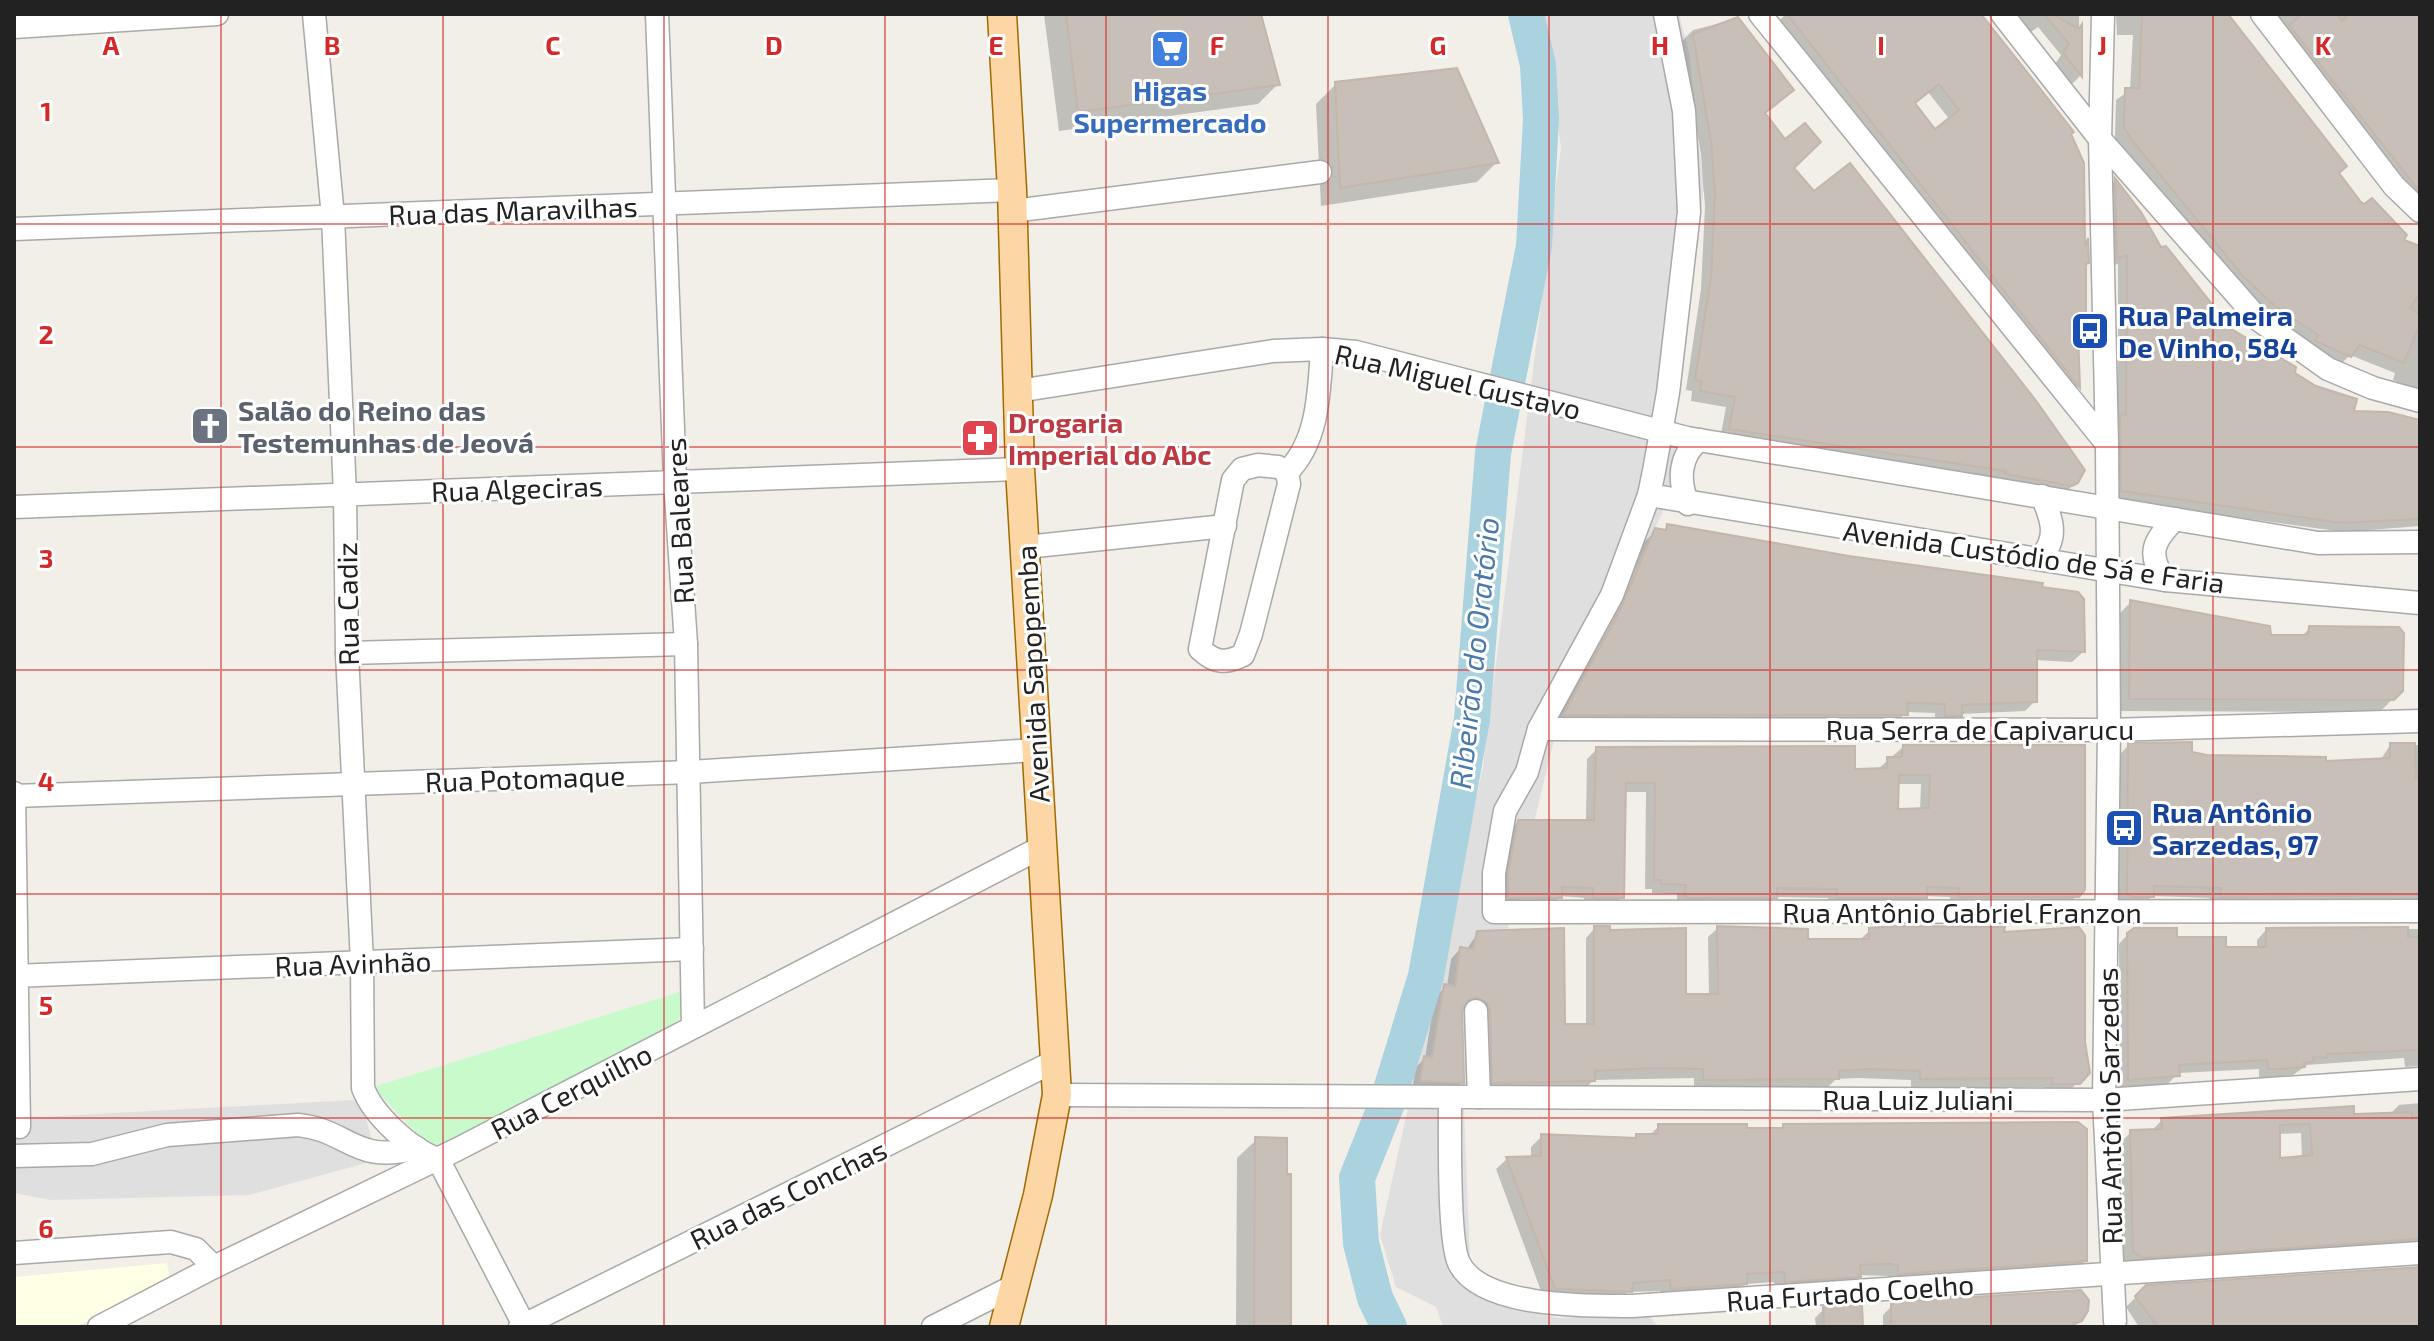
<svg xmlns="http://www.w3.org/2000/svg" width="2434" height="1341" viewBox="0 0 2434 1341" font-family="'Exo 2',sans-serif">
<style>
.residential{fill:#e0dfdf}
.education{fill:#ffffe5}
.park{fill:#c8facc}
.shadow{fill:#0003;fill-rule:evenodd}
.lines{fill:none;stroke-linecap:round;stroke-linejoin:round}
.river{stroke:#aad3df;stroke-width:36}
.building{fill:#c7bfb8;stroke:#c4b6ab;stroke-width:2;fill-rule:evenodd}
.minor-casing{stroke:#a9a9a9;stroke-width:25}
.major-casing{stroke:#a06b00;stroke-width:31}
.minor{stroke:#fff;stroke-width:22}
.major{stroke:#fcd6a4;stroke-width:28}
.grid{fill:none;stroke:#d62828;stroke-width:2;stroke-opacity:0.55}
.labels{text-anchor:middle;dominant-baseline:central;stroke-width:6;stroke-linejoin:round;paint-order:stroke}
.shop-label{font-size:28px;font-weight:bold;fill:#366cbe;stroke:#fff}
.street-label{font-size:28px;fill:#222;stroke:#fff}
.transit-label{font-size:28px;font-weight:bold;fill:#164399;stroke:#fff;text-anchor:start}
.worship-label{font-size:28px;font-weight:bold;fill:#5b616d;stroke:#fff;text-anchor:start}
.health-label{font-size:28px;font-weight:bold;fill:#be3a42;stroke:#fff;text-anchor:start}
.water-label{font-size:30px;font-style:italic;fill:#4a7aab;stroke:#fff}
.grid-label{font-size:26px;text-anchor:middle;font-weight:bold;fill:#d62828;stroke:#fff;stroke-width:6;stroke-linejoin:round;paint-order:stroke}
</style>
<rect width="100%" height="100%" fill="#f2efe9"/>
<g class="residential">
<path d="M1540 14H1679L1689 53 1704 188 1673 438 1680 476 1555 736 1464 1110 1471 1286 1514 1310 1560 1318 1647 1313 1658 1327H1443L1436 1307 1396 1287 1380 1235 1483 767 1561 147Z"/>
<path d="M354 1100 364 1111 377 1160 249 1195 51 1200 14 1193V1115L41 1117Z"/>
</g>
<path class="education" d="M167 1263 170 1279 75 1327H14V1277Z"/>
<path class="park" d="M683 991C685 1008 684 1016 670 1027L441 1145 426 1143 373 1087Z"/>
<g class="shadow">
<path d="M1044 14H1259L1278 84 1258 104 1059 131Z"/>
<path d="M1786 14H1979L2069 134 2083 246 2086 243 2084 324 2076 332 2078 387 2069 396 1777 23ZM1928 92 1950 120 1935 131 1913 104Z"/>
<path d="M2017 14H2079L2080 76 2071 85 2055 64 2061 55 2038 27 2031 32Z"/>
<path d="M2116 14H2226L2360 203 2401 241 2420 249V391L2393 380 2395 373 2350 355 2339 366 2265 316 2232 285 2115 138 2116 100 2130 90 2133 35H2117Z"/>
<path d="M2262 14H2420V208Z"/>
<path d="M1737 19 1763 114 1792 168 2076 482 2065 493 1720 439 1726 407 1691 401 1692 391 1686 390 1701 289 1705 206 1701 154 1682 41 1693 30Z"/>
<path d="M1336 84 1497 162 1477 182 1321 206 1316 104Z"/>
<path d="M2115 181 2208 318 2351 413 2388 414 2420 420V526L2344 532 2112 500V425L2118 419V264L2108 266 2106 189Z"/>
<path d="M1668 526 2040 588 2083 652 2072 662 2035 660V701L2025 711 1960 714 1950 725H1935V713L1906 712 1895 725 1555 724 1610 624 1645 541 1656 531 1663 532Z"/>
<path d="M2131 602 2269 637H2301L2310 628 2401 690 2380 712 2118 711 2119 614Z"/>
<path d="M2129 745 2207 757 2324 763 2380 761 2390 745H2420V905L2210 907V898L2152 896 2141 908 2117 904 2118 756Z"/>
<path d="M1903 747 2083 889 2067 906H1950V897L1926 896 1915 906 1828 907V898L1775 897 1765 907H1677V894L1652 893V889H1645L1646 792H1624L1622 897 1612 907H1584V898L1561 896 1550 907H1499L1508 832 1518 822H1586L1587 759 1597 749 1853 771 1878 769ZM1897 784H1921L1920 811H1896Z"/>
<path d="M1595 928 1608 932 1685 996H1709L1708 937 1718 928 1806 941H1859L1870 930 2002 934 2083 1042 2088 1072 2068 1092 2043 1093 2044 1087 1911 1088V1080L1859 1078 1836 1079 1827 1088 1694 1089V1078L1594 1080 1583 1090 1484 1091 1474 1008 1464 1006 1460 1010 1462 1082 1453 1092 1412 1090 1415 1068 1425 1058 1435 996 1447 986 1451 959 1460 949 1466 950 1478 933 1563 1026H1586V938Z"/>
<path d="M2420 929V1066L2405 1067 2404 1058 2307 1065 2293 1075 2259 1078V1069L2178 1073 2168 1084 2120 1089 2119 944 2128 934 2175 939 2224 950 2257 949V940L2266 930Z"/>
<path d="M2420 1103V1253L2132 1267 2124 1261 2121 1142 2131 1132 2151 1131 2162 1120 2389 1115 2399 1105ZM2301 1133 2302 1158 2278 1160V1134Z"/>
<path d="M1659 1126 1745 1130H1780L1784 1126 2085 1261 2074 1272 1888 1284V1276L1860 1275 1847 1287 1774 1292V1282L1745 1284 1734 1295 1660 1299V1291L1628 1292 1618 1302 1544 1299 1496 1169 1507 1159 1531 1158V1147L1542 1136 1633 1140 1637 1136H1649Z"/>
<path d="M1256 1140 1289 1327H1236L1237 1158Z"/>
<path d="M2420 1269V1327H2139L2126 1307 2136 1297Z"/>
<path d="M1892 1306 2081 1320 2073 1327H1883V1315Z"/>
<path d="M1824 1309 1861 1327H1816L1815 1318Z"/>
</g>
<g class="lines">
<path class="river" d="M1389 1327 1375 1298 1361 1243 1357 1178 1387 1103 1426 976 1472 719 1493 453 1534 246 1541 119 1538 65 1526 14"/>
</g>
<g class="building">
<path d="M1066 14H1261L1280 85 1078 112Z"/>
<path d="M1787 14H1981L2035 82 2074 132 2071 134 2084 163 2085 246 2088 238 2089 263 2086 264V325L2078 330 2080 388ZM1939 84 1959 110 1935 129 1915 103Z"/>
<path d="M2044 14H2052L2079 29 2082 24V77L2063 53 2069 44Z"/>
<path d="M2142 14H2228L2347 166 2339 173 2361 202 2364 204 2372 198 2407 235 2404 240 2420 246V294L2410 308 2420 314V324L2404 363 2360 345 2351 357 2315 341 2318 335 2275 306 2242 275 2131 139 2124 128 2125 88H2139Z"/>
<path d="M2302 14H2337L2342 21 2349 14H2420V192L2289 25Z"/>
<path d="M1738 17 1794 90 1765 113 1785 139 1805 123 1821 142 1794 168 1814 191 1850 163 2037 402 2085 470 2078 483 2072 486 2005 474 2006 471 1729 429 1735 397 1700 391 1702 381 1695 380 1711 277 1715 194 1711 142 1693 34Z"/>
<path d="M1457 68 1499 163 1340 188 1335 82Z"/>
<path d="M2115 178 2141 212 2161 247 2166 246 2215 308 2211 317 2296 367 2295 373 2316 386 2357 399 2354 411 2388 412 2420 420V519L2342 523 2121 491 2120 414 2126 415 2127 256 2117 258Z"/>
<path d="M1667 524 1849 556 2043 583 2042 587 2078 592 2084 599 2085 652 2037 650V702L1962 705V716H1945V704L1907 703 1908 715H1563L1619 612 1655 528 1666 530Z"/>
<path d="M2130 600 2270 626 2271 635H2308L2309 626 2399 627 2404 633 2403 691 2394 700 2129 699Z"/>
<path d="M2192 742V752L2207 755 2326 757V761L2390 758V743H2415L2416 778H2420V895L2220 897 2221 888 2154 886V897H2132L2127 893 2128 743Z"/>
<path d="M1903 745H2085V890L2079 897H1958L1959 888 1927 887V898H1837V889L1777 888V898H1685L1686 885 1661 884V880H1654L1655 783H1626L1624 898H1593V888L1562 887V898H1508V874L1518 820H1594L1596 747 1855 746V769L1887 768V757H1902ZM1899 775H1930L1929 808 1898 809Z"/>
<path d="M1594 926H1610V930L1686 928V994H1718L1717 926 1808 929V939H1869V928L1896 926 2005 927 2004 932 2079 927 2085 935V1042L2090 1073 2080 1084H2052V1078L1920 1079V1071L1870 1069 1839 1071V1079L1703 1080V1069L1656 1068 1595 1071V1081L1492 1083 1490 1010 1487 1003 1476 997 1468 1000 1462 1011 1464 1083 1420 1081 1424 1056 1432 1057 1444 984 1455 986 1460 947 1473 949 1477 931 1564 928 1565 1024H1594Z"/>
<path d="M2408 927V937H2420V1050L2327 1054V1058L2313 1057V1062L2304 1063 2305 1067 2281 1069H2268L2267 1060 2179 1065 2180 1076 2128 1080 2127 933 2134 928H2177V937H2226V947H2266V928Z"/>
<path d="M2354 1106V1114L2412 1112V1118L2420 1117V1239L2142 1258 2133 1251 2130 1130 2162 1129 2161 1118ZM2310 1124 2312 1155 2280 1158V1125Z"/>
<path d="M2078 1122 2087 1129V1261L1898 1274V1266L1891 1264 1860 1265 1861 1277 1785 1282 1784 1272 1747 1274V1284L1671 1289 1670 1280 1633 1283 1632 1292 1555 1289 1506 1157 1541 1156V1134L1636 1138V1134H1658V1124H1747V1128H1783V1124Z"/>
<path d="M1255 1137 1287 1138V1174H1291V1327H1254Z"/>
<path d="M2420 1267V1327H2158L2135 1296 2146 1285Z"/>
<path d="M2081 1290 2089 1300 2088 1311 2082 1321 2067 1327H1891V1304L1898 1302Z"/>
<path d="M1862 1305 1863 1327H1824L1823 1307Z"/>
</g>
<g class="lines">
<defs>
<g id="minor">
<path d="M314 14 333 217 345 495 347 653 362 962 363 1088C373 1115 411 1150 438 1159"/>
<path d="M657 14 675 481 686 644 693 1027"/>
<path d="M1665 14 1684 111 1689 212 1668 393 1654 471 1649 495 1612 595 1539 729 1527 772 1505 811 1494 873V912L2420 911"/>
<path d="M1760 14 2107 444"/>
<path d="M2002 14 2100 139 2259 320 2328 369 2373 388 2420 401"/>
<path d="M2103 14 2100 139 2107 444 2109 730 2104 1100 2115 1321"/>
<path d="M2262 14 2394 186 2420 211"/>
<path d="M14 27 217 14"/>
<path d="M1013 211 1320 172"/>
<path d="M14 229 1012 190"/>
<path d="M1018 391 1273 351 1322 349 1356 352 1687 438 2318 543 2420 542"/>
<path d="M1258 465 1278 467 1287 472 1289 484 1251 634 1243 655C1225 664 1215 663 1200 649L1233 480 1242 469Z"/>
<path d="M1287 472C1319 441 1319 390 1322 349"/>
<path d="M1649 495 2165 580 2420 603"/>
<path d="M1688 504C1678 481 1679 456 1699 440"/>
<path d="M14 507 1020 469"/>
<path d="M1026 547 1225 526"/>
<path d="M2040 558C2059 538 2052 519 2042 496"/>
<path d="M2165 580C2146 554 2154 540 2175 519"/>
<path d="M347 653 686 644"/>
<path d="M1539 729 2109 730 2420 721"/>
<path d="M14 793 19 1127"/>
<path d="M14 796 690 772 1036 750"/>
<path d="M14 976 692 949"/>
<path d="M1476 1011 1479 1097"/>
<path d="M1057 1095 2104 1100 2420 1079"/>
<path d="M1450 1097C1450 1128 1448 1241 1459 1263 1481 1308 1589 1306 1632 1306L2420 1253"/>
<path d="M14 1156 92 1154 167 1135 298 1125C349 1130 354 1165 417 1148"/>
<path d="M438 1159 525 1327"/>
<path d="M14 1253 171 1242 196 1249 214 1267"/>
<path d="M99 1327 214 1267 458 1149 1040 848"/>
<path d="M520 1327 1057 1060"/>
<path d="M933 1327 1016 1285"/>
</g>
<path id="major" d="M1002 14 1012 190 1020 469 1057 1095 1038 1195 1004 1327"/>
</defs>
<use href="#minor" class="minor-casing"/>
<use href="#major" class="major-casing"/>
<use href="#minor" class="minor"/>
<use href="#major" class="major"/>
</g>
<path class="grid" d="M221 14V1327M443 14V1327M664 14V1327M885 14V1327M1106 14V1327M1328 14V1327M1549 14V1327M1770 14V1327M1991 14V1327M2213 14V1327M14 224H2420M14 447H2420M14 670H2420M14 894H2420M14 1118H2420"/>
<defs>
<symbol id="supermarket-square" viewBox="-11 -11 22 22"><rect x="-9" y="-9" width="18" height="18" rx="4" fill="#3f7fe0" stroke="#fff"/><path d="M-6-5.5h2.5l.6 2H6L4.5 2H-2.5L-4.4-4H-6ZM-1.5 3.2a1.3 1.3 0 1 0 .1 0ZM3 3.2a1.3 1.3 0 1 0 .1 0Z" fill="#fff"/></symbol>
<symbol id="bus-square" viewBox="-11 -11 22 22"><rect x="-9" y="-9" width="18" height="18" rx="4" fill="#1a4fb4" stroke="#fff"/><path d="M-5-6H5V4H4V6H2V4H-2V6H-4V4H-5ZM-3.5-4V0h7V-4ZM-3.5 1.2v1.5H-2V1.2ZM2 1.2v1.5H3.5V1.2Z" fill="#fff"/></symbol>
<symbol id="church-square" viewBox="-11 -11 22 22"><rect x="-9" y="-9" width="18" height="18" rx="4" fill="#6b7280" stroke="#fff"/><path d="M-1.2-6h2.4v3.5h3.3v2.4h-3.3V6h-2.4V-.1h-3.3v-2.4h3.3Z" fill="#fff"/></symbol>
<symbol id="pharmacy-square" viewBox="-11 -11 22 22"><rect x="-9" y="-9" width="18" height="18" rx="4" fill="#e0444e" stroke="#fff"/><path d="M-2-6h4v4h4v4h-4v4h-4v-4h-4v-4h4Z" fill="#fff"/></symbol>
</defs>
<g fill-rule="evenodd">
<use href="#supermarket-square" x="1148" y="27" width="44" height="44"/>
<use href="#bus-square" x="2068" y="309" width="44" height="44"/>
<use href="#church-square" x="188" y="404" width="44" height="44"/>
<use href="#pharmacy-square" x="958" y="416" width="44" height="44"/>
<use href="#bus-square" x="2102" y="806" width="44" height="44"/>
</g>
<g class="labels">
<g class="shop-label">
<text x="1170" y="90">Higas<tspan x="1170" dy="32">Supermercado</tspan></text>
</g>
<g class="street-label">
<text transform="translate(513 210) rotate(-2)">Rua das Maravilhas</text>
<text transform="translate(1458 381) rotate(13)">Rua Miguel Gustavo</text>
<text transform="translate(517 488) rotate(-2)">Rua Algeciras</text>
<text transform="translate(679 521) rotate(-93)">Rua Baleares</text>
<text transform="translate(2034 556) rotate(8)">Avenida Custódio de Sá e Faria</text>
<text transform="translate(347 604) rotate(-91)">Rua Cadiz</text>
<text transform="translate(1032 674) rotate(-93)">Avenida Sapopemba</text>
<text x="1980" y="729">Rua Serra de Capivarucu</text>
<text transform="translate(525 778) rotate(-2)">Rua Potomaque</text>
<text x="1962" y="912">Rua Antônio Gabriel Franzon</text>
<text transform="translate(353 963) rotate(-2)">Rua Avinhão</text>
<text transform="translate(571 1091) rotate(-27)">Rua Cerquilho</text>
<text x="1918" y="1099">Rua Luiz Juliani</text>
<text transform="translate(2109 1106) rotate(-91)">Rua Antônio Sarzedas</text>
<text transform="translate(788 1194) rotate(-26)">Rua das Conchas</text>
<text transform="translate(1850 1292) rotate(-4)">Rua Furtado Coelho</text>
</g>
<g class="transit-label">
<text x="2118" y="315">Rua Palmeira<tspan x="2118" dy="32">De Vinho, 584</tspan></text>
<text x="2152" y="812">Rua Antônio<tspan x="2152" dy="32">Sarzedas, 97</tspan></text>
</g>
<g class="worship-label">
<text x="238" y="410">Salão do Reino das<tspan x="238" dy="32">Testemunhas de Jeová</tspan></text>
</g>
<g class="health-label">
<text x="1008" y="422">Drogaria<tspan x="1008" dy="32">Imperial do Abc</tspan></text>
</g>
<g class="water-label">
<text transform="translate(1473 653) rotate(-84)">Ribeirão do Oratório</text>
</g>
</g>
<g class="grid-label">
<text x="111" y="55">A</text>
<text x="332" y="55">B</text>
<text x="553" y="55">C</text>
<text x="774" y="55">D</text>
<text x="996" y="55">E</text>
<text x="1217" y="55">F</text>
<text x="1438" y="55">G</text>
<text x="1660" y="55">H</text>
<text x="1881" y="55">I</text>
<text x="2102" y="55">J</text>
<text x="2323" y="55">K</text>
<text x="46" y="121">1</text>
<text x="46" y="344">2</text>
<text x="46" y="568">3</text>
<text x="46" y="791">4</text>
<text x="46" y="1015">5</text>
<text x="46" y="1238">6</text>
</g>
<rect width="2434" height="1341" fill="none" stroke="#222222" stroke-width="32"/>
</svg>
